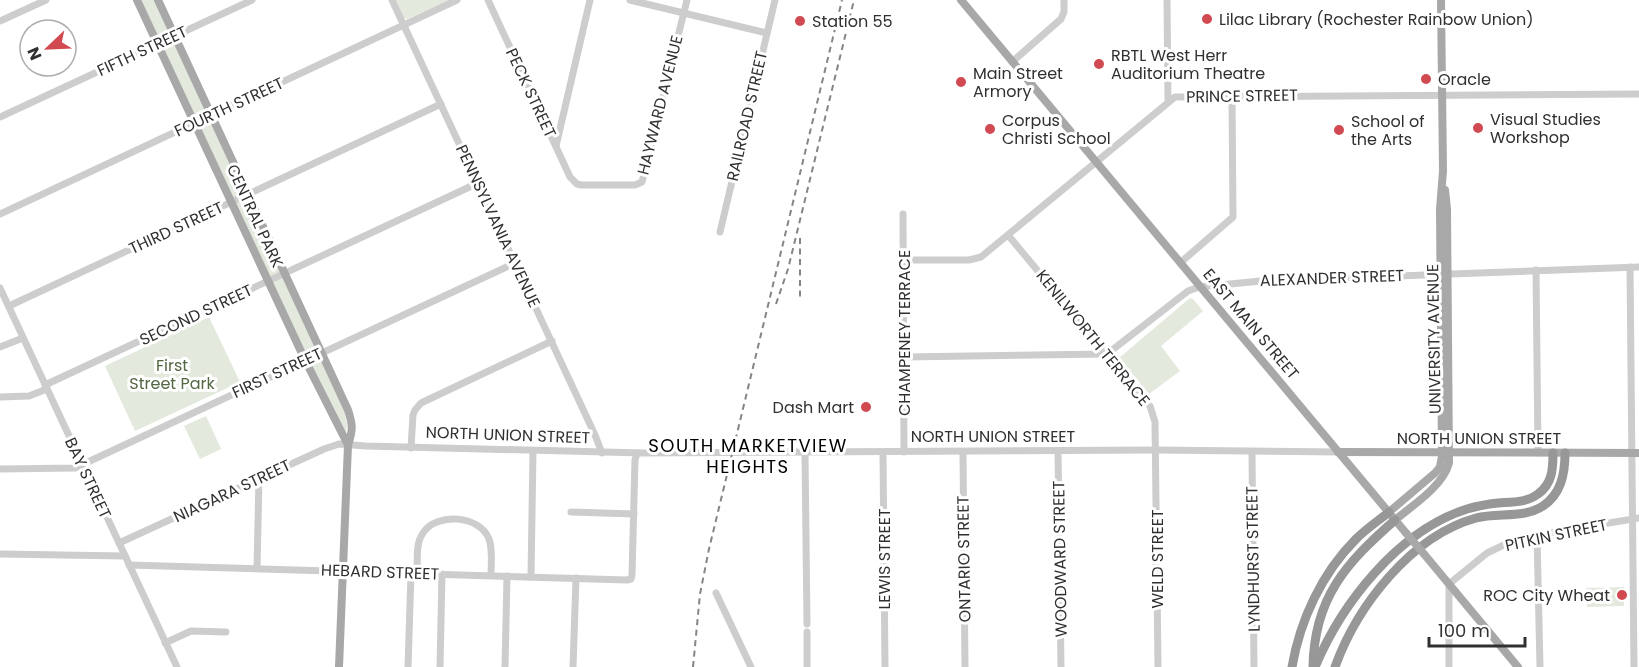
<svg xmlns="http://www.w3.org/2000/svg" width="1639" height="667" viewBox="0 0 1639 667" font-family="Poppins,sans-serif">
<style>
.green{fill:#e3e9dd}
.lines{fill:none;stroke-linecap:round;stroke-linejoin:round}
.minor{stroke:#cdcdcd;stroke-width:7}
.major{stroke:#a8a8a8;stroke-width:8}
.highway{stroke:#979797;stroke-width:9}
.rail{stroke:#858585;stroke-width:2;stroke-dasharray:6 4.5;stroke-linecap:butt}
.major-bridge{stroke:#a8a8a8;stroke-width:8}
.poi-dot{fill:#d14951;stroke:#fff;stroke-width:2}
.labels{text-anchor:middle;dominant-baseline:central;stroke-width:6;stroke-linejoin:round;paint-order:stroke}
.poi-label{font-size:16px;fill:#303030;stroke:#fff;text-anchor:start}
.street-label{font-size:16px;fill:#303030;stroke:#fff}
.park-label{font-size:16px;fill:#536743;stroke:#fff}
.neighbourhood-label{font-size:18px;letter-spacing:1.5px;fill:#000;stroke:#fff}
</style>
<rect width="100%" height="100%" fill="#fff"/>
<g class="green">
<path d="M141 0H154L344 406 347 425 346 433H343Z"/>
<path d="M396 0H449L407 19 403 17Z"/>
<path d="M1190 298 1193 299 1203 311 1161 346 1180 371 1149 394 1119 358Z"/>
<path d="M209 317 240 382 135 431 105 366Z"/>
<path d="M206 416 221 449 200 459 184 426Z"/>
<path d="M1624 587V606L1587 607 1586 588Z"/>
</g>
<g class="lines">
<g class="minor">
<path d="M392 0 595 435 602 453"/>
<path d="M488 0 570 177 577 184 581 185H635L642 182 687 0"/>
<path d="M630 0 767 33"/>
<path d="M1167 0 1168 101"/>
<path d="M0 21 46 0"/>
<path d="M1012 62 1061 19 1064 12V0"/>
<path d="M0 117 252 0"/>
<path d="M556 146 590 0"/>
<path d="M0 214 457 0"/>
<path d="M903 214 904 452"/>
<path d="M720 232 775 0"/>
<path d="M1008 235 1150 406 1155 422 1158 667"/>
<path d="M903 260H969L981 257 1175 97 1639 94"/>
<path d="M1180 263 1233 217 1232 97"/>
<path d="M1630 267 1634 667"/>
<path d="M1536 270 1538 453"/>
<path d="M0 288 177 667"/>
<path d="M9 306 441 104"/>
<path d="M0 347 23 338"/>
<path d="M904 357 1107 354 1188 291 1199 287 1261 281 1639 267"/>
<path d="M45 385 478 183"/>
<path d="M0 397 29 396 47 389"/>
<path d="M411 448 413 415 415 410 421 403 552 341"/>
<path d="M883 452 885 667"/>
<path d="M963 452 965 667"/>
<path d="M1058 452 1061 667"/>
<path d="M1252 452 1254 667"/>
<path d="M805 453 807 624"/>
<path d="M0 469 75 468 515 263"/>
<path d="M571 512 634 514"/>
<path d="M1537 536 1540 667"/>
<path d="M119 543 324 449 339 444 366 446 643 453 1155 450 1338 452"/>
<path d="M0 554 125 556"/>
<path d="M129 565 627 580 631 579 632 575 635 460 637 453"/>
<path d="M257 568 259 478"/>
<path d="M417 574C418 561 415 544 423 533 436 512 480 515 489 539 493 549 491 564 491 575"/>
<path d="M531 577 533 451"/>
<path d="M716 593 751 667"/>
<path d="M807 632V667"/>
<path d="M165 643 191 631 226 632"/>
<path d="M408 667 411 574"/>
<path d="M440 667 442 574"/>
<path d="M505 667 507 576"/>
<path d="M573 667 576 578"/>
<path d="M1449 667V584L1487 553 1510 542 1525 537 1639 518"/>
</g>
<g class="major">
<path d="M137 0 305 360 348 445"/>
<path d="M158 0 348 410C353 425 353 430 348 445L339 667"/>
<path d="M961 0 1406 533"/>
<path d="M1338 452 1639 453"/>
<path d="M1389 512 1435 473 1440 467 1442 456 1440 209 1443 171 1441 0"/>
<path d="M1395 520C1413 505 1443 486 1449 463L1447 209 1445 190"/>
<path d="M1424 554 1518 667"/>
</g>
<g class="highway">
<path d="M1292 667C1300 620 1322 573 1356 539 1366 529 1378 521 1389 512"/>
<path d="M1313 667C1314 598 1346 563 1395 520"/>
<path d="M1315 667C1342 603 1398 531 1467 509 1477 506 1488 504 1498 503 1512 502 1526 503 1538 494 1552 484 1553 470 1553 453"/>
<path d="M1335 667C1357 606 1411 536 1476 518 1498 512 1523 519 1543 506 1561 494 1565 474 1565 453"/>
</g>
<g class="rail">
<path d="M800 238V301"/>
<path d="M776 304 788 269 854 0"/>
<path d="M693 667 700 594 709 549 842 0"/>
</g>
<path class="major-bridge" d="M1406 533 1424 554"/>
</g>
<g class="poi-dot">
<circle cx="1207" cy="19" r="6"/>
<circle cx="800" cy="21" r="6"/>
<circle cx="1099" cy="64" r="6"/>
<circle cx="1426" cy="79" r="6"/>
<circle cx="961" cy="82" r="6"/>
<circle cx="1478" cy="128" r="6"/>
<circle cx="990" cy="129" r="6"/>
<circle cx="1339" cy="130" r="6"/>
<circle cx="866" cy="407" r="6"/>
<circle cx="1622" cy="595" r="6"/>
</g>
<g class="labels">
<g class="poi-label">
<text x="1219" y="19">Lilac Library (Rochester Rainbow Union)</text>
<text x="812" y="21">Station 55</text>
<text x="1111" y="55">RBTL West Herr<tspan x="1111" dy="18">Auditorium Theatre</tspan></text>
<text x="973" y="73">Main Street<tspan x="973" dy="18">Armory</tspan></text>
<text x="1438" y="79">Oracle</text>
<text x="1490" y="119">Visual Studies<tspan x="1490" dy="18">Workshop</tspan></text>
<text x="1002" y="120">Corpus<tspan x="1002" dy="18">Christi School</tspan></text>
<text x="1351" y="121">School of<tspan x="1351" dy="18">the Arts</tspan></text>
<text x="854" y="407" text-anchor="end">Dash Mart</text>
<text x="1610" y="595" text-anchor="end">ROC City Wheat</text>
</g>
<g class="street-label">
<text transform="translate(142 51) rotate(-25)">FIFTH STREET</text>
<text transform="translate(531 93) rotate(65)">PECK STREET</text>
<text transform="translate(1242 96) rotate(-1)">PRINCE STREET</text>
<text transform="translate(660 105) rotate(-76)">HAYWARD AVENUE</text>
<text transform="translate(229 107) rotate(-25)">FOURTH STREET</text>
<text transform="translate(747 116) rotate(-77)">RAILROAD STREET</text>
<text transform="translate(255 216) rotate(65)">CENTRAL PARK</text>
<text transform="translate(498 226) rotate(65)">PENNSYLVANIA AVENUE</text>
<text transform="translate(176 228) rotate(-25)">THIRD STREET</text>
<text transform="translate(1332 278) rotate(-2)">ALEXANDER STREET</text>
<text transform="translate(196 315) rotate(-25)">SECOND STREET</text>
<text transform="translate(1251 324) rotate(50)">EAST MAIN STREET</text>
<text transform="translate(904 333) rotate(-90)">CHAMPENEY TERRACE</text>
<text transform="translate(1093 338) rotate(51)">KENILWORTH TERRACE</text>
<text transform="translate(1434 339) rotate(-91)">UNIVERSITY AVENUE</text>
<text transform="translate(277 373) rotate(-25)">FIRST STREET</text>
<text transform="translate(508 435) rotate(2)">NORTH UNION STREET</text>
<text x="993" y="436">NORTH UNION STREET</text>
<text x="1479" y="438">NORTH UNION STREET</text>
<text transform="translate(88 478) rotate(65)">BAY STREET</text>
<text transform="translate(232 491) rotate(-25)">NIAGARA STREET</text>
<text transform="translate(1556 535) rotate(-12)">PITKIN STREET</text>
<text transform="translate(884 559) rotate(-90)">LEWIS STREET</text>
<text transform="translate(964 559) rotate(-91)">ONTARIO STREET</text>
<text transform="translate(1060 559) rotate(-91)">WOODWARD STREET</text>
<text transform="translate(1157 559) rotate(-90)">WELD STREET</text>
<text transform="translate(1253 559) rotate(-91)">LYNDHURST STREET</text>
<text transform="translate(380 572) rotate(2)">HEBARD STREET</text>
</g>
<g class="park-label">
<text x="172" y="365">First<tspan x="172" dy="18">Street Park</tspan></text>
</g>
<g class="neighbourhood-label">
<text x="748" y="445">SOUTH MARKETVIEW<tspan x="748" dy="21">HEIGHTS</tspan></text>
</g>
</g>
<g transform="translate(48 48) rotate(247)"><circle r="28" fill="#ffffff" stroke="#acacac" stroke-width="1.5"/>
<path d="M0-4.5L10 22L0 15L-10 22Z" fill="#d14951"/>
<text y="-9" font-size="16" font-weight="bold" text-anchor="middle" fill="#303030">N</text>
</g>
<path d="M1429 637v9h96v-9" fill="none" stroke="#303030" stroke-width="3"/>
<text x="1438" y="637" font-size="18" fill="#303030" stroke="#ffffff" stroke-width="4.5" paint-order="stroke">100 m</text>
</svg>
